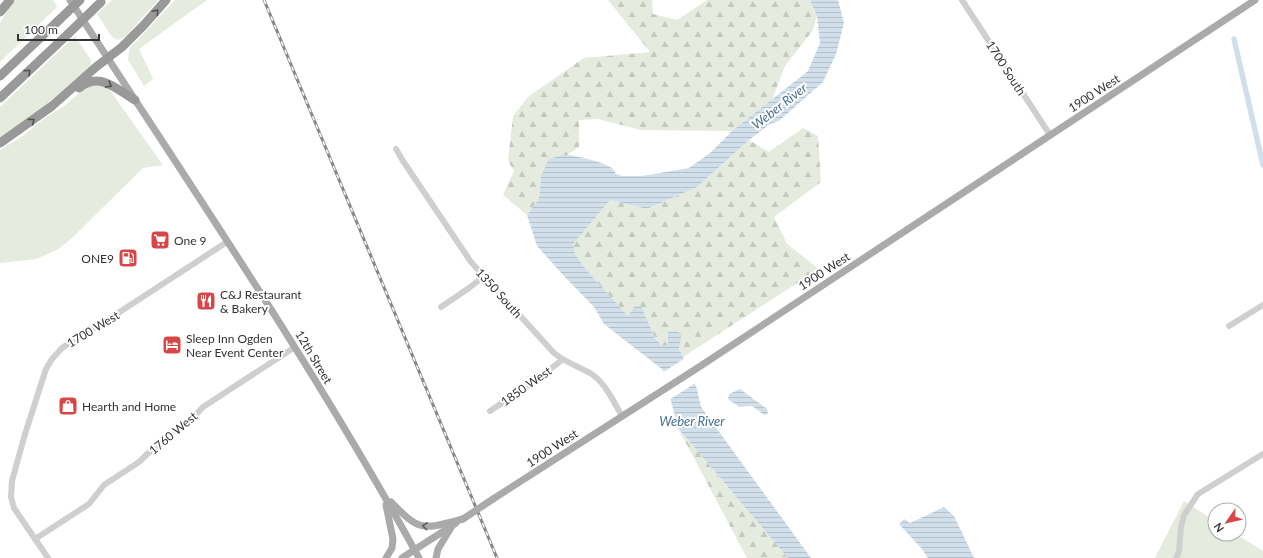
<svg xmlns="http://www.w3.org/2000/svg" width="1263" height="558" viewBox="0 0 1263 558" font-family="Lato,sans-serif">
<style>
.green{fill:#e5ebdf}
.forest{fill:url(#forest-firs)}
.water{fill:url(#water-rules)}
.pier{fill:#fff}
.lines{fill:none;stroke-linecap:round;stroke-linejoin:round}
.canal{stroke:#d1dfeb;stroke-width:5.5}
.minor{stroke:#cfcfcf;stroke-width:6}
.major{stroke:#aaa;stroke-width:7}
.highway{stroke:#999;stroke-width:9}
.rail-casing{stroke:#878787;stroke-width:3}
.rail{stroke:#fff;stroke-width:1.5;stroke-dasharray:4.5;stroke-linecap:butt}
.major-bridge{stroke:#aaa;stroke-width:7}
.highway-bridge{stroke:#999;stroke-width:9}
.oneway{stroke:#515151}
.oneway2{stroke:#626262}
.labels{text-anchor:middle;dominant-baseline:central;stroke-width:4;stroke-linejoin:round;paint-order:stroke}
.street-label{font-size:12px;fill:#323232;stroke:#fff}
.poi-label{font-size:12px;fill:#323232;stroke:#fff;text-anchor:start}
.water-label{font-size:13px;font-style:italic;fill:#466e8f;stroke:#fff}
</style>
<defs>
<pattern id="forest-firs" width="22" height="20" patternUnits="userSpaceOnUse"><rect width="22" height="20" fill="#e5ebdf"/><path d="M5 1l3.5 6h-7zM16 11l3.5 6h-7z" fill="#c5cac0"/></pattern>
<pattern id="water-rules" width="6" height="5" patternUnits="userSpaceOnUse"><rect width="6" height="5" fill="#d1dfeb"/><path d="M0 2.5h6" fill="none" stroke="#b4c0ca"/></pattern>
</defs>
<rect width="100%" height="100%" fill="#fff"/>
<g class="green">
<path d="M16 0H53L57 7 0 62V23L8 9Z"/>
<path d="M112 0H158L126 36 118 40 112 37 97 14Z"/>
<path d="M175 0H207L139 49 153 79 144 86 128 60 129 49Z"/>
<path d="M75 36 91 60V66L47 104 0 139V107Z"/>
<path d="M92 84 104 85 109 89 163 165 143 168 71 239 57 250 36 259 0 263V150L23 136 42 120 64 106 83 90Z"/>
<path d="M1184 501 1215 521V534H1236L1263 551V558H1155Z"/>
</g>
<g class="forest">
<path d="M608 0H652L653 14 677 20 707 0H810L817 16 813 30 785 66 772 100 732 131 641 130 598 119 579 120V147L567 155 557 157 541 177 539 198 527 215 503 195 514 171 508 161 513 116 529 96 584 58 650 52Z"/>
<path d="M803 128 818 136 821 182 774 217 787 244 819 269 683 357 679 348 661 345 655 338 641 306 628 317 588 272 575 254 572 244 610 200 647 209 697 187 749 140 769 152Z"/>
<path d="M678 428 788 558H747Z"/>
</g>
<g class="water">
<path d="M810 0H838L844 23 836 54 823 82 779 121 770 124 749 140 697 187 647 209 610 200 573 244 575 254 588 272 628 316 635 306H641L655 338 661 345H668V331L682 333 679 348 697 389 701 407 811 558H788L678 428 663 370 604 324 594 307 564 276 537 246 527 215 539 198 541 177 548 160C554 157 561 155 567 155 577 156 605 162 613 169 613 169 616 174 616 174L622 176H642L689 168 710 153 732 131 808 71 820 43 817 16Z"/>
<path d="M740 389 767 409 768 414 764 415 752 406 739 407 728 399 729 394Z"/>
<path d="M944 507 954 516 974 558H928L922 549 899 524 904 519 910 523Z"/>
</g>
<path class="pier" d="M685 358 697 382 669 400 662 373Z"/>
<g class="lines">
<path class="canal" d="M1234 39 1263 165"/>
<g class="minor">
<path d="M962 0 1050 135"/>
<path d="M396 149 403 161 471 262 554 353C565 362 577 366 590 373 605 382 613 401 622 416"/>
<path d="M441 307 469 288 483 277"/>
<path d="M1229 326 1263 305"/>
<path d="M490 411 539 378 562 360"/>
<path d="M35 539 89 504 104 485 139 462 164 438 193 418 203 407 295 347"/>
<path d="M48 558 14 508 11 497 12 481 25 434 46 369 52 359 62 348 71 342 115 315 227 242"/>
<path d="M1176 558 1179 551 1181 527 1184 515 1198 494 1263 454"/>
</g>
<g class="major">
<path d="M70 0C189 184 314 366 419 558"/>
<path d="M493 499 699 367 1255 0"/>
<path d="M391 502C421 533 423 529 463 519"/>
<path d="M386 558 392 548 393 539 386 505"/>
<path d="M402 558 456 523"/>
<path d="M436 558 438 549 452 526"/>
</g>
<g class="highway">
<path d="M0 12 10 0"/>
<path d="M0 76 58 21"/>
<path d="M79 88C100 71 116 89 135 100"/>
<path d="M0 98 68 34"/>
<path d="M0 143 52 106 96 67 122 47 143 26 166 0"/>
</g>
<defs>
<path id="rail" d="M264 0 497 558"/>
</defs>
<use href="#rail" class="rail-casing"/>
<use href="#rail" class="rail"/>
<path class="major-bridge" d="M463 519 493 499"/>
<g class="highway-bridge">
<path d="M58 21 80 0"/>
<path d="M68 34 101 2"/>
</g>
</g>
<defs><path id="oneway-chevron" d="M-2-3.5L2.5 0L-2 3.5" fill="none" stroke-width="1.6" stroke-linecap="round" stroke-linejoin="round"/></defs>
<g class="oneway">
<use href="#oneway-chevron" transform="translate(156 12) rotate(-49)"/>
<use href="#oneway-chevron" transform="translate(28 72) rotate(-43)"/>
<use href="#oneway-chevron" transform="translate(109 85) rotate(30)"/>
<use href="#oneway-chevron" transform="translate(32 121) rotate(-37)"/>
</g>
<use class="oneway2" href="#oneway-chevron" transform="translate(425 526) rotate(-174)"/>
<defs>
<symbol id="supermarket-square" viewBox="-11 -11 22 22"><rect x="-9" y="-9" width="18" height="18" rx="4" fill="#d84647" stroke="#fff"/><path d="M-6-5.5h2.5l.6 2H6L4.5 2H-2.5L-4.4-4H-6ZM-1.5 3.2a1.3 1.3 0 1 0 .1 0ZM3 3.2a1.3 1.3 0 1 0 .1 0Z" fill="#fff"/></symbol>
<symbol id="fuel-square" viewBox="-11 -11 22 22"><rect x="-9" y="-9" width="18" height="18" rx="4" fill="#d84647" stroke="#fff"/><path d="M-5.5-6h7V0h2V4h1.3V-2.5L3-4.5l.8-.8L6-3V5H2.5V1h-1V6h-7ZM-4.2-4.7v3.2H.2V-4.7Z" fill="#fff"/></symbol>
<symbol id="restaurant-square" viewBox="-11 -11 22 22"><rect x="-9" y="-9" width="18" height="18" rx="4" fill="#d84647" stroke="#fff"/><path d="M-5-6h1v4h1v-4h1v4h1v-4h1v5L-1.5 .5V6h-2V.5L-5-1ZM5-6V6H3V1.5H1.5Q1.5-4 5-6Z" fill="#fff"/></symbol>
<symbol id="hotel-square" viewBox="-11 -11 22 22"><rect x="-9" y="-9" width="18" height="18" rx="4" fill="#d84647" stroke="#fff"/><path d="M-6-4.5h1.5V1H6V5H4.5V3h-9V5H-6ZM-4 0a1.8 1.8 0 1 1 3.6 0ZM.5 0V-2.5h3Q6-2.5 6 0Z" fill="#fff"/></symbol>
<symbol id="shop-square" viewBox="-11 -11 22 22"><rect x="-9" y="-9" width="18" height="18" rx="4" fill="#d84647" stroke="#fff"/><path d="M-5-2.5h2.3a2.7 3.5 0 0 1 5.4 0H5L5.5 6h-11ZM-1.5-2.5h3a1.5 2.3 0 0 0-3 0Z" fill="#fff"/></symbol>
</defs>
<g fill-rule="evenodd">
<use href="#supermarket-square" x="149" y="229" width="22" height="22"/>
<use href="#fuel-square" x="117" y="247" width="22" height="22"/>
<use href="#restaurant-square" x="195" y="290" width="22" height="22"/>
<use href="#hotel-square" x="161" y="334" width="22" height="22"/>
<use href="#shop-square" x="57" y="395" width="22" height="22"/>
</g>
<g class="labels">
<g class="street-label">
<text transform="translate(1006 68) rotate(57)">1700 South</text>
<text transform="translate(1094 93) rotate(-33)">1900 West</text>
<text transform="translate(824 271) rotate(-33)">1900 West</text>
<text transform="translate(499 293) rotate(48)">1350 South</text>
<text transform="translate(93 329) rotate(-31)">1700 West</text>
<text transform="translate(314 357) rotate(59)">12th Street</text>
<text transform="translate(526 386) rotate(-35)">1850 West</text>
<text transform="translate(173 433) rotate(-40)">1760 West</text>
<text transform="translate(552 448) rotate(-33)">1900 West</text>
</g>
<g class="poi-label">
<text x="174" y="240">One 9</text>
<text x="114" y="258" text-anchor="end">ONE9</text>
<text x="220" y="294">C&amp;J Restaurant<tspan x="220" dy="14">&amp; Bakery</tspan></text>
<text x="186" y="338">Sleep Inn Ogden<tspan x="186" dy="14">Near Event Center</tspan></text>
<text x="82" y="406">Hearth and Home</text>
</g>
<g class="water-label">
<text transform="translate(779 106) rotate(-38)">Weber River</text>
<text x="692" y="421">Weber River</text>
</g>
</g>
<g transform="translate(1227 522) rotate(236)"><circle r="19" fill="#ffffff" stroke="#adadad"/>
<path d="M0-3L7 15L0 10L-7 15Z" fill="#d84647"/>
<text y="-6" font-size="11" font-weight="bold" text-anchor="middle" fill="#323232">N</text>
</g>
<path d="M18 34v6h81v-6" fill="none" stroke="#323232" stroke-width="2"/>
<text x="24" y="34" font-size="12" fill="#323232" stroke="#ffffff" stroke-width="3" paint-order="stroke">100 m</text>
</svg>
